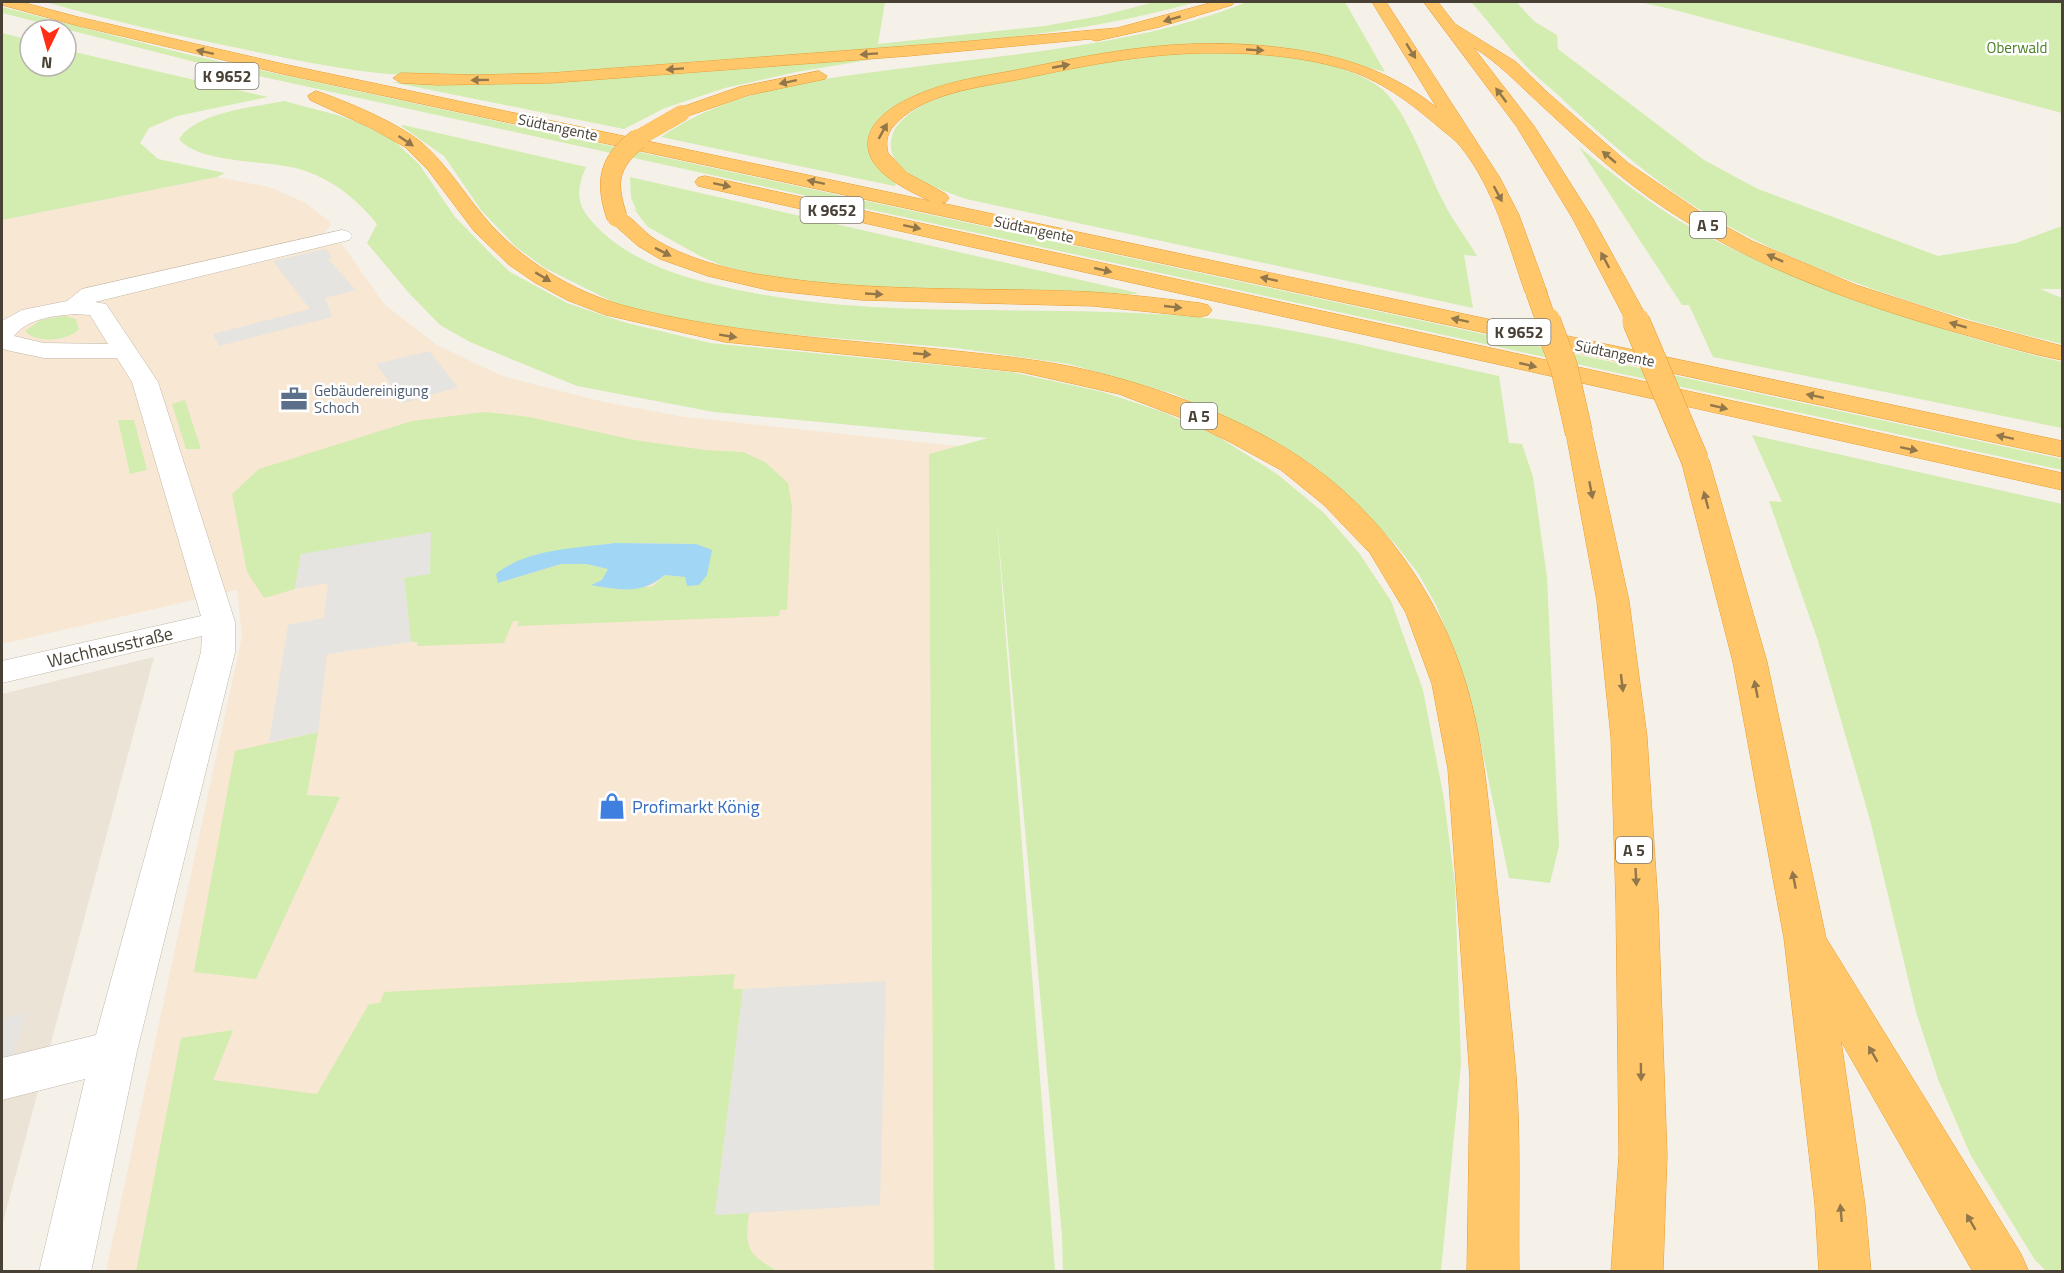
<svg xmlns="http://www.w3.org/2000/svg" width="2064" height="1273" viewBox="0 0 2064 1273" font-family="'Titillium Web',sans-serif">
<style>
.residential{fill:#eae3d6}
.commercial{fill:#f8e7d3}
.green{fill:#d3ecaf;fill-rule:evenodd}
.parking{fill:#e6e4e0}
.water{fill:#a2d6f5}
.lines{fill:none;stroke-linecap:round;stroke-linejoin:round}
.minor-casing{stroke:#c1b8aa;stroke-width:1}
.highway-casing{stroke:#e89c30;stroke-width:1}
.minor{fill:#fff;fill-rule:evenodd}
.highway{fill:#ffc76a;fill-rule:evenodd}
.highway-bridge-far2-casing{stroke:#e89c30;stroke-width:16;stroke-linecap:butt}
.highway-bridge-far1-casing{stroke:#e89c30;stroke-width:21;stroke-linecap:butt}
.highway-bridge-casing{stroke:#e89c30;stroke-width:28;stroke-linecap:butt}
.highway-bridge-far2{stroke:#ffc76a;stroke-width:16}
.highway-bridge-far1{stroke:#ffc76a;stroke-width:20}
.highway-bridge{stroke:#ffc76a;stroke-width:27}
.oneway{fill:#92774b}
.labels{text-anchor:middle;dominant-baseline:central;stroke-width:5;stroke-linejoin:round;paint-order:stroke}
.far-park-label{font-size:15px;fill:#4b8025;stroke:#fff}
.far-street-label{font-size:15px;fill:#494136;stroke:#fff}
.far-service-label{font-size:15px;fill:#4e5e75;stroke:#fff;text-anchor:start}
.shield{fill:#fff;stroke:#807a72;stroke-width:1.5}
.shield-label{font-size:16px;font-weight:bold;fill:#494136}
.street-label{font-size:18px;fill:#494136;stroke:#fff}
.shop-label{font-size:18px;fill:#366cbe;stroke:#fff;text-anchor:start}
</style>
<rect width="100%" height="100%" fill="#f5f1e9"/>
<path class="residential" d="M154 657 2 1226V694Z"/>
<path class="commercial" d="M217 177 269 187 304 202 329 221 331 225 324 233 340 241 384 304 437 345 502 376 604 402 685 417 965 447 1021 1271H106L242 636 237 590 2 644V220Z"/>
<g class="green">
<path d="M45 2H885L878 44 1044 26 1100 16 1155 2H1196C1069 38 940 45 809 54 681 64 552 79 423 76 361 74 299 61 238 48 173 35 109 20 45 2Z"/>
<path d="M1247 2H1345L1385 72 1319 55 1214 45 937 89 891 108 881 119 868 142V150L874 164 895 182 896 185 894 186 661 137C732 87 828 78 913 67 1022 53 1144 44 1247 2Z"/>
<path d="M1471 2H1516L1535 22 1557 35 1558 49 1704 160 1758 189 1938 256 2016 243 2062 226V289H2040L2062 298V344C1939 314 1784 268 1679 196 1636 166 1595 130 1557 94 1546 84 1534 75 1524 64 1505 44 1489 22 1471 2Z"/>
<path d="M1639 2H2062V113L1671 9Z"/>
<path d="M2 7 190 55 2062 459V470L199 63 2 13Z"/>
<path d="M2 33 30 40V66H66V50L268 97 177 116 149 128 140 143 158 159 225 173 217 177 2 220Z"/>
<path d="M1218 51C1268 55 1336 57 1378 86 1405 104 1427 171 1443 201 1452 220 1466 237 1477 256L1464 255 1473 308 966 199C943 190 887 174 891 142 893 122 914 109 931 101 964 86 1003 82 1037 75 1073 68 1109 59 1145 55 1169 52 1194 52 1218 51Z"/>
<path d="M892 56 796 72 725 88 665 108 624 129 391 82 454 83Z"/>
<path d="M284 101 337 115 362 124 394 141 419 164 455 217 492 255 510 272 567 303 623 322 710 343 1011 372 1103 392 1163 412 1217 436 1277 474 1324 513 1359 553 1391 601 1423 690 1444 799 1455 885 1461 1064 1441 1271H1063L1062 1236 996 511 1055 1271H934L929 454 988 438 714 412 577 386 470 342 440 325 408 292 367 243 377 224C357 199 331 178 299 169 268 160 199 164 179 139 196 112 255 107 284 101Z"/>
<path d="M403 125 586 167C573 197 579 210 602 232 639 266 691 280 738 290 896 323 1057 301 1216 319 1311 330 1405 356 1499 376L1509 443 1522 444 1533 477 1547 577 1559 846 1550 883 1509 878 1481 744 1455 653 1436 605 1418 573 1396 545 1355 502 1318 469 1278 443 1174 394 1069 364 956 348 722 329 617 304 545 268 516 247 481 210 444 156 401 126Z"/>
<path d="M1579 147C1611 173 1643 198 1678 220 1726 249 1780 270 1832 290 1907 318 1984 344 2062 362V428L1713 357 1689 305H1682Z"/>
<path d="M630 177 1138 293 1136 294 857 289 781 280 723 266 700 256 648 227 633 208 637 211 631 198Z"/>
<path d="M65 316 76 319 79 329C68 341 36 344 25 331L41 320Z"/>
<path d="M185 400 201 449H186L172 404Z"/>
<path d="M485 412 529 417 634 440 705 450 743 452 765 462 788 483 792 508 787 610H780L779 616 517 626 519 621H513L504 643 417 646 418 642H411L404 578 301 554 295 589 264 598 247 572 232 494 259 469 412 421ZM614 543 696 544 687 586 685 577 665 575 652 587 592 585 602 580 609 569 586 564H561L499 583 536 554Z"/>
<path d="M118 420H134L147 470 130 474Z"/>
<path d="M1752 435 2062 504V1271H2046L2035 1260 1971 1156 1939 1082 1916 1012 1870 820 1818 641 1769 501 1782 502Z"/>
<path d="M318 732 307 795 340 797 256 979 194 972 235 751Z"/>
<path d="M735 974 733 989H743L715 1215 749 1213C745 1248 746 1253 777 1271L136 1272 181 1038 233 1030 213 1080 317 1094 369 1004 380 1003 384 992Z"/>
</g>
<g class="parking">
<path d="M325 249 332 257 328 259 356 290 325 298 332 317 219 346 213 334 310 309 273 261Z"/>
<path d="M429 351 458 387 404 403 376 364Z"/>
<path d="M431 532 430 574 404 578 411 642 327 654 318 732 269 742 288 625 324 618 328 583 295 589 301 554Z"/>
<path d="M886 981 880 1205 715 1215 743 989Z"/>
<path d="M26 1013 2 1095V1019Z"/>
</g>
<path class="water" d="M614 543 696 544 712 550 707 575 699 585 687 586 685 577 665 575C641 595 620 590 591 585L602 580 608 569 586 564H561L498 583 496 574C529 548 574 549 614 543Z"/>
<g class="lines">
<defs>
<path id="minor" d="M342 230 349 232 352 236 349 240 95 302 106 304 158 382 235 622V652L137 1051 91 1272H39L85 1079 2 1100V1058L96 1035 201 652 202 636 2 683V661L201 616 132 382 117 358H44L6 350 2 348V321L22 310 67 301 82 289ZM75 314 90 315 108 344 44 343 14 336C28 318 54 316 75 314Z"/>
<g id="highway">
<path d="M2 2H21L78 17 283 64 930 201C908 190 865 172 868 141 871 116 903 100 924 92 954 80 985 76 1017 70 1075 58 1133 46 1192 44 1222 43 1253 44 1283 48 1340 55 1392 71 1437 108L1372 2H1386L1500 178 1519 215 1547 292 1544 297 1536 299 1528 297 1525 292C1508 243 1494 188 1461 147 1456 140 1447 134 1441 129 1411 103 1380 79 1341 68 1302 57 1260 53 1219 53 1152 52 1087 65 1021 79 981 87 919 93 892 128 886 136 886 144 888 153L907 173 946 194 949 198 946 202 941 203 2062 441V457L283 74 75 25 2 5Z"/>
<path d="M1214 2H1234L1232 5 1159 27 1096 41 1090 39 908 56 551 83 438 85 401 83 393 78 401 73 476 75 551 73 960 42 1117 28Z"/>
<path d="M1424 2H1438L1455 24 1516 62 1548 93 1628 163 1703 214 1752 241 1856 285 1964 320 2062 346V360C2030 354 1998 344 1966 335 1848 302 1729 259 1631 184 1599 159 1569 131 1539 103 1517 83 1499 63 1473 47L1534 126 1593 219 1644 312 1640 317 1632 319 1624 317 1573 219 1517 127Z"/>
<path d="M819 71 827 76 825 79 749 95 682 118 676 117 673 113 676 109 739 87Z"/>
<path d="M316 91C346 101 398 123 422 143 447 165 464 193 485 218 519 259 573 292 625 306 727 333 832 339 937 349 983 354 1028 358 1073 367 1148 383 1237 415 1301 458 1379 510 1439 594 1466 684 1487 753 1490 827 1498 898 1504 957 1511 1016 1516 1075 1521 1140 1518 1206 1519 1272H1467L1470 1079 1448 769 1432 684 1406 613 1370 553 1324 505 1281 470 1232 443 1179 417 1119 394 1021 372 725 342 606 315 567 300 534 282 508 264 474 231 428 170 405 147 371 128 310 100 308 96Z"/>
<path d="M705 176 2062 473V490L698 186 695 182 698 178Z"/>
<path d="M617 211C632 215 640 229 653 238 683 258 733 271 769 276 875 293 984 287 1091 292 1128 294 1164 299 1200 303L1208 305 1212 310 1208 315 1200 317 1093 306 861 300 768 290 708 276 660 259 638 246 610 221 607 217 610 213Z"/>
<path d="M1579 425 1589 427 1592 433 1629 601 1647 737 1658 905 1667 1155 1663 1272H1611L1619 1155 1616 905 1611 737 1597 601 1566 433 1569 427Z"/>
<path d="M1695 452 1705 454 1709 460 1767 662 1826 938 2021 1254 2029 1272H1973L1841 1041 1865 1205 1871 1272H1819L1815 1205 1784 938 1733 662 1681 460 1685 454Z"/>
</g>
</defs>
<use href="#minor" class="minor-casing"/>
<use href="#highway" class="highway-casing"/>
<use href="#minor" class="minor"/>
<use href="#highway" class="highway"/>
<defs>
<path id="highway-bridge-far2" d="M635 140 682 113"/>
<g id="highway-bridge-far1">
<path d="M617 217C605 183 608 162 638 139"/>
<path d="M1536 292 1547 323"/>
<path d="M1632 312 1637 323"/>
</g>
<g id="highway-bridge">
<path d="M1547 321 1564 367 1579 433"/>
<path d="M1636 321 1695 460"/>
</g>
</defs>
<use href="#highway-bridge-far2" class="highway-bridge-far2-casing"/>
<use href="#highway-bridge-far1" class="highway-bridge-far1-casing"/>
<use href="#highway-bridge" class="highway-bridge-casing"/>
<use href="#highway-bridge-far2" class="highway-bridge-far2"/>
<use href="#highway-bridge-far1" class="highway-bridge-far1"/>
<use href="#highway-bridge" class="highway-bridge"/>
</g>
<defs><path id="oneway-solid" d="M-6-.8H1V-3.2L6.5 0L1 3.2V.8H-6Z" transform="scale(1.5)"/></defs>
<g class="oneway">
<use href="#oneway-solid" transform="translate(1172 19) rotate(164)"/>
<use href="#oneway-solid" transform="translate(1255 50) rotate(3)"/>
<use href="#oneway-solid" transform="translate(1411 51) rotate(58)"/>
<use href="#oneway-solid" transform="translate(205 52) rotate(-168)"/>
<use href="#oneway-solid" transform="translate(869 54) rotate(176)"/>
<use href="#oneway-solid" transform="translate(1061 66) rotate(-11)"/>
<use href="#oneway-solid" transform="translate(675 69) rotate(176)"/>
<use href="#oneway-solid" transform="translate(480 80) rotate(179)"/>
<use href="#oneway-solid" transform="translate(788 82) rotate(168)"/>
<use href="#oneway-solid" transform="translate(1501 95) rotate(-127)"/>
<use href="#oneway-solid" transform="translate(883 131) rotate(-61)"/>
<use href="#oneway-solid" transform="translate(406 141) rotate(34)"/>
<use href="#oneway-solid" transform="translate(1609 157) rotate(-140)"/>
<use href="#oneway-solid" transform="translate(816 182) rotate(-168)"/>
<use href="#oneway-solid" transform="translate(722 185) rotate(12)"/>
<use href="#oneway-solid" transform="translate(1498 194) rotate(62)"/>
<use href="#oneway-solid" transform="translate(912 227) rotate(12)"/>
<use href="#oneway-solid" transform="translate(663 252) rotate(27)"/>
<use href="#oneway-solid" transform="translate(1775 258) rotate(-156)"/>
<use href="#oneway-solid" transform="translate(1605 260) rotate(-118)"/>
<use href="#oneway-solid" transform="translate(1103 270) rotate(13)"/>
<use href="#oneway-solid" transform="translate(543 277) rotate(31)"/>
<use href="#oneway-solid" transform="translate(1269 279) rotate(-168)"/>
<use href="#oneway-solid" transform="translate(874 294) rotate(3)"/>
<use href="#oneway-solid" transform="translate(1173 307) rotate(6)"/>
<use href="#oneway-solid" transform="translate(1460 320) rotate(-168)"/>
<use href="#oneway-solid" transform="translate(1958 325) rotate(-164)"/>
<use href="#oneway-solid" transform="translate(728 336) rotate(9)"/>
<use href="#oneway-solid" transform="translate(922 354) rotate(5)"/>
<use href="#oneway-solid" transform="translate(1528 365) rotate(13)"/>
<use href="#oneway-solid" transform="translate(1815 396) rotate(-168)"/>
<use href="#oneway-solid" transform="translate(1719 407) rotate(13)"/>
<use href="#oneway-solid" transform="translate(2005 437) rotate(-168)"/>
<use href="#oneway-solid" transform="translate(1909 449) rotate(12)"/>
<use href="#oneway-solid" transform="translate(1591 490) rotate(79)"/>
<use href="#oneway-solid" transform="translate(1706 500) rotate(-105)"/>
<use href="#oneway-solid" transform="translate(1622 683) rotate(83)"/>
<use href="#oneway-solid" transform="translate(1756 689) rotate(-101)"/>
<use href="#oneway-solid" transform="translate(1636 877) rotate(87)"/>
<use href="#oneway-solid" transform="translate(1794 880) rotate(-101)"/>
<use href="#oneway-solid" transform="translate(1873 1054) rotate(-120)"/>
<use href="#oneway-solid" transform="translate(1641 1072) rotate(89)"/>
<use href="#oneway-solid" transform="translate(1841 1213) rotate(-95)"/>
<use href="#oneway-solid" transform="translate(1971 1222) rotate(-120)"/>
</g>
<defs>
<symbol id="office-bare" viewBox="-9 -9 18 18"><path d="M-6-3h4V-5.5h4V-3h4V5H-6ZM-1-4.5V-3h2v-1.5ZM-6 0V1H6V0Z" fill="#5c6f8a" stroke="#fff" stroke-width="2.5" paint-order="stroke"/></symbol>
<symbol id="shop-bare" viewBox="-9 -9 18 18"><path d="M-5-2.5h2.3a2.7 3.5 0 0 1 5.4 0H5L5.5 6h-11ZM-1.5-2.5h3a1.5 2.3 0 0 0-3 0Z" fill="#3f7fe0" stroke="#fff" stroke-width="2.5" paint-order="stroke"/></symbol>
</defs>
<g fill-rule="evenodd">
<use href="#office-bare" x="275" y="380" width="38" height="38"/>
<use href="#shop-bare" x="593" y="787" width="38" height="38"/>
</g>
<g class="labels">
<g class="far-park-label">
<text x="2017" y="47">Oberwald</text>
</g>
<g class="far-street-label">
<text transform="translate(558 127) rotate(12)">Südtangente</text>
<text transform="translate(1034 229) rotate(12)">Südtangente</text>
<text transform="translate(1615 353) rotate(12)">Südtangente</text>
</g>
<g class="far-service-label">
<text x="314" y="390">Gebäudereinigung<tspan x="314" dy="17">Schoch</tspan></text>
</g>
<g class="shield">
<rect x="195.5" y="63" width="63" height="26" rx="4.5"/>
<rect x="800.5" y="197" width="63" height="26" rx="4.5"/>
<rect x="1690" y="212" width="36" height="26" rx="4.5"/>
<rect x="1487.5" y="319" width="63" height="26" rx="4.5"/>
<rect x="1181" y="403" width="36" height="26" rx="4.5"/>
<rect x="1616" y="837" width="36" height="26" rx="4.5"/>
</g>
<g class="shield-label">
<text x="227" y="76">K 9652</text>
<text x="832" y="210">K 9652</text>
<text x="1708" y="225">A 5</text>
<text x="1519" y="332">K 9652</text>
<text x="1199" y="416">A 5</text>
<text x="1634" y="850">A 5</text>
</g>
<g class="street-label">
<text transform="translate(110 647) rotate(-13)">Wachhausstraße</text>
</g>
<g class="shop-label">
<text x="632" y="806">Profimarkt König</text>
</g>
</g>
<rect width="2064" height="1273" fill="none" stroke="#494136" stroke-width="6"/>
<g transform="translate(48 48) rotate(185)"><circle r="28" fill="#ffffff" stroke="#b6b3af" stroke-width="1.5"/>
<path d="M0-4.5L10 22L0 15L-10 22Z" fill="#ff2f16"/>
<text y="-9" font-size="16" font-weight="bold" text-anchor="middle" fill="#494136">N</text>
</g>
</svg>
